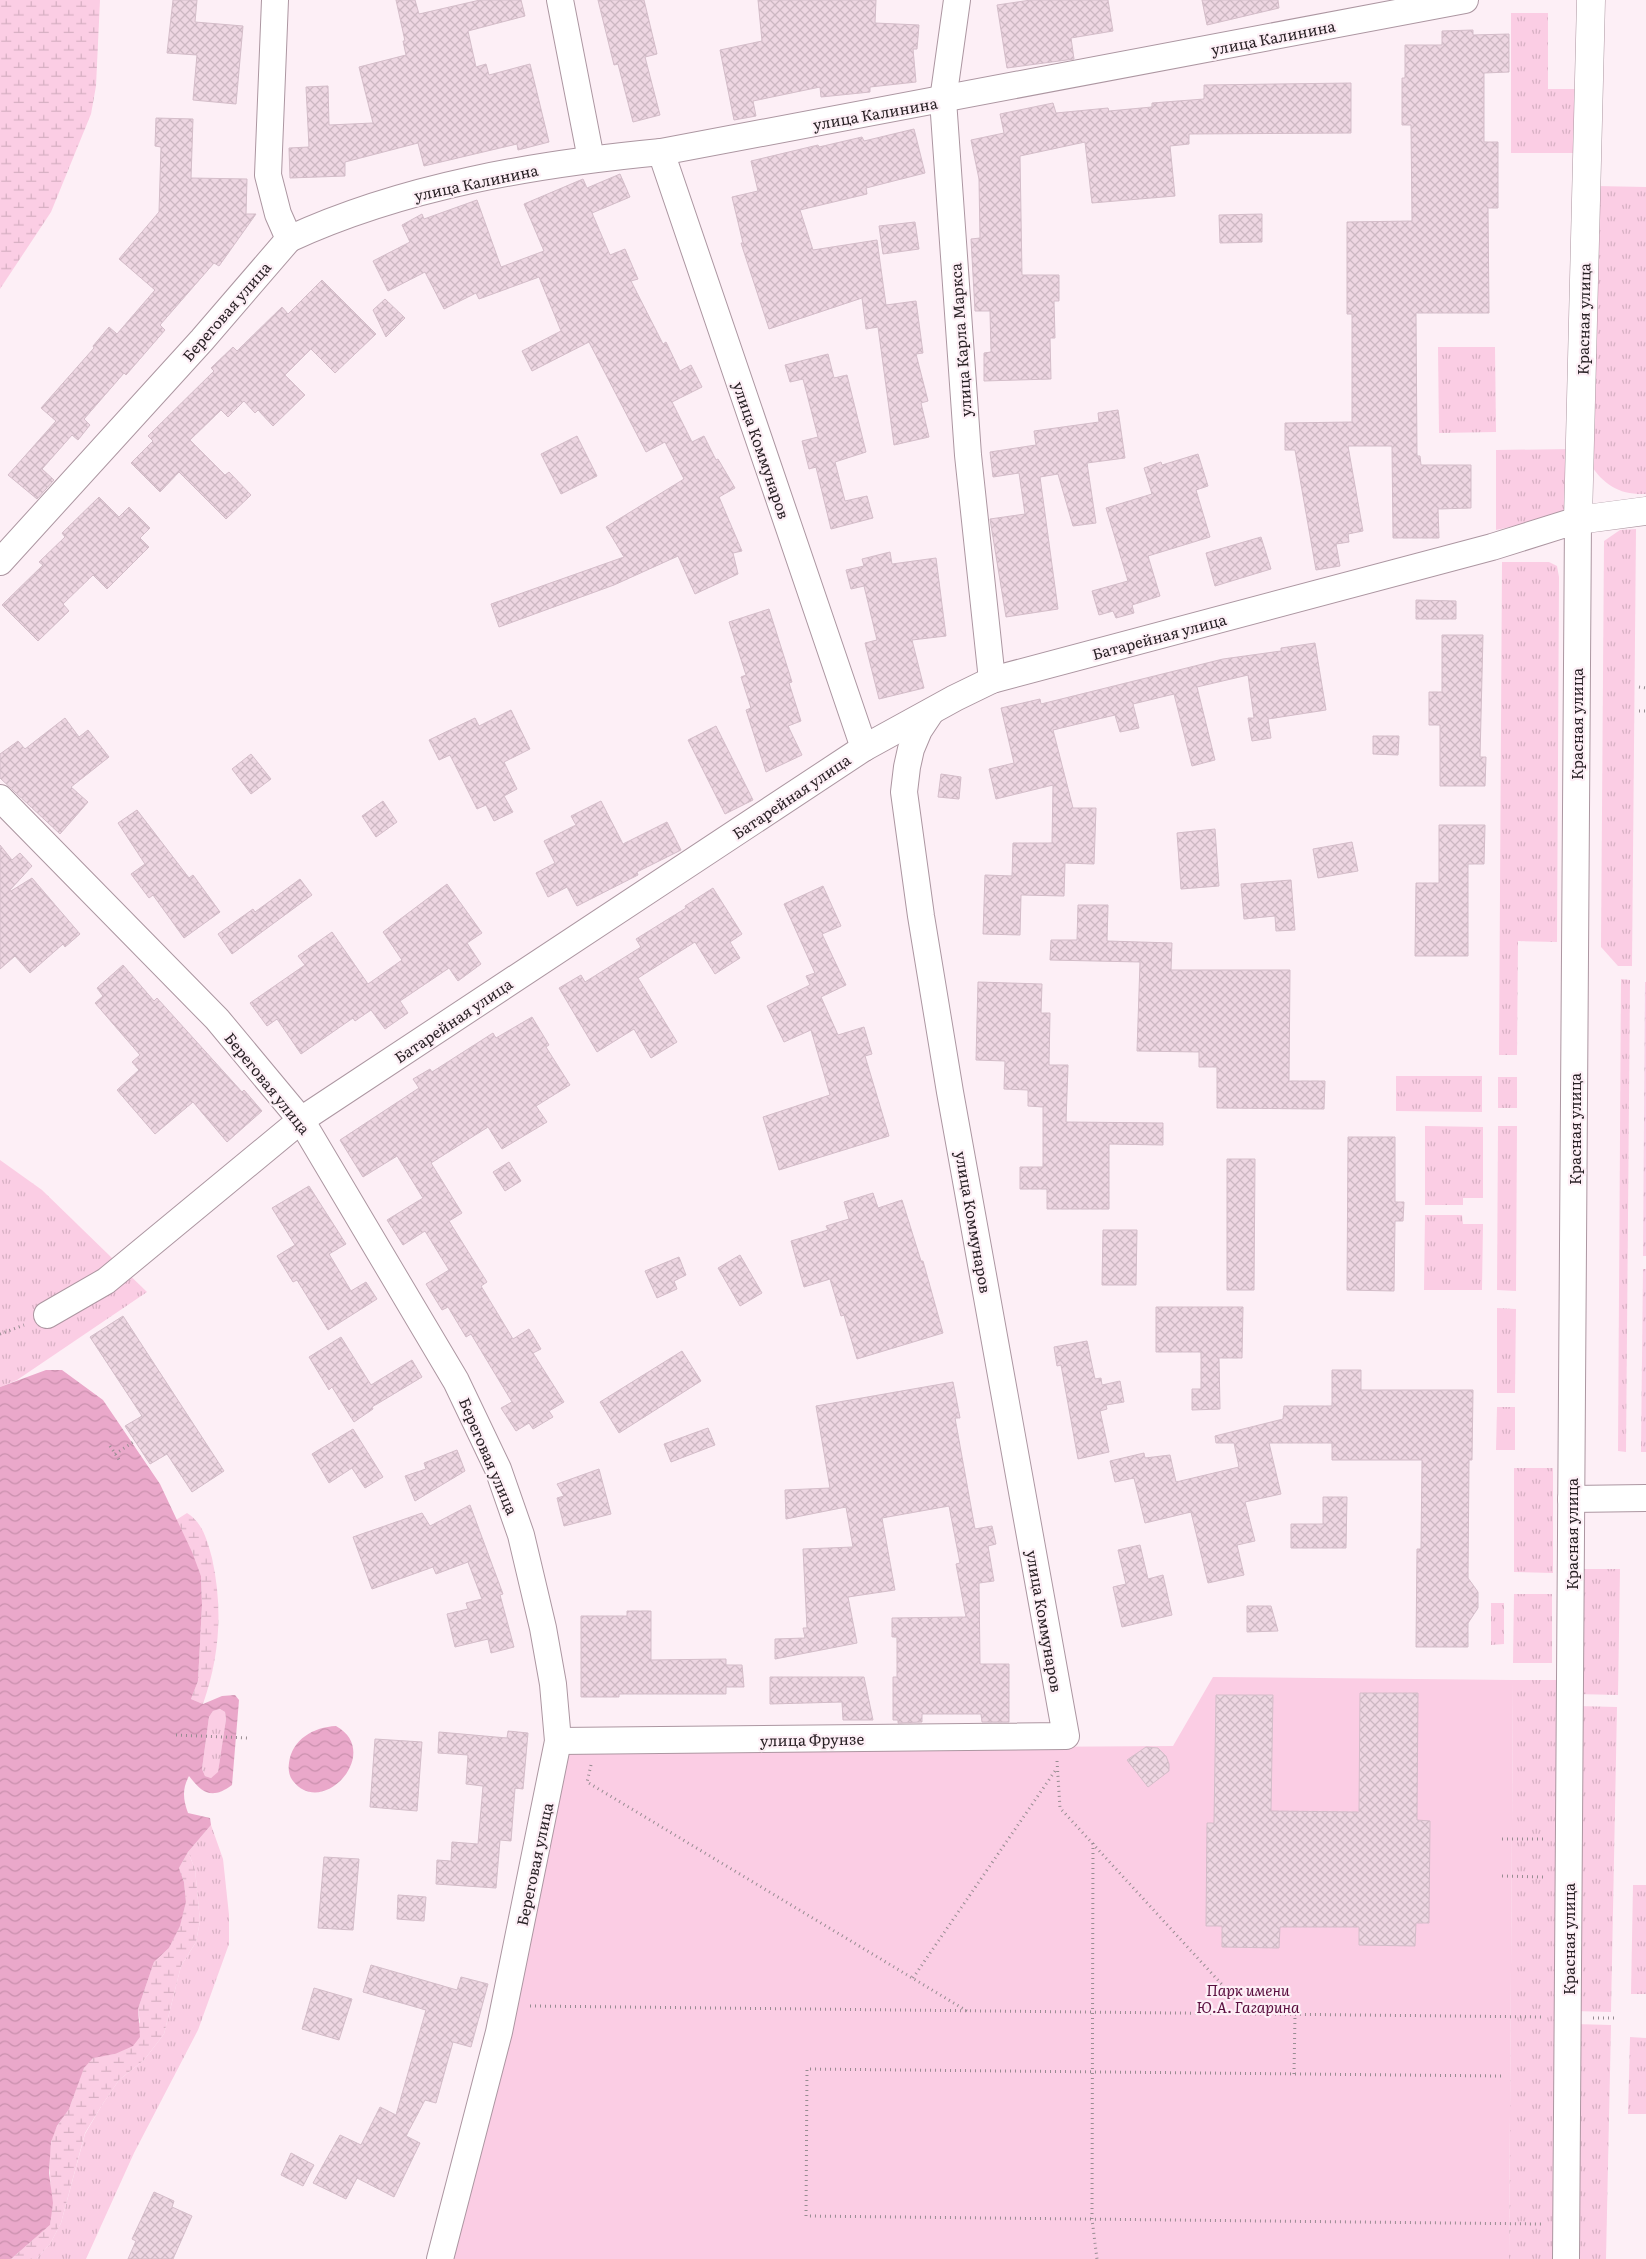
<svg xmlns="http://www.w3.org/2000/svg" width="1646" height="2259" viewBox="0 0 1646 2259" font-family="Literata,serif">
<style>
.grass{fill:url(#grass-tufts)}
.wetland{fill:url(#wetland-marsh)}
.park{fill:#fbcde4}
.water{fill:url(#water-waves);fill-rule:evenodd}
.building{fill:url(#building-cross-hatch);stroke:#d4bdc9}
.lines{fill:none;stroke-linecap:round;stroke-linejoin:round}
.minor-casing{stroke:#ac96a1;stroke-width:28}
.tertiary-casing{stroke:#ac96a1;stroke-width:29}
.path{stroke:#978c91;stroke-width:3;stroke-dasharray:1 4;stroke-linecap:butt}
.minor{stroke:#fff;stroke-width:26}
.tertiary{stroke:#fff;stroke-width:28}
.labels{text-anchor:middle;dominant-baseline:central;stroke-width:4.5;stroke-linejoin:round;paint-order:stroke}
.street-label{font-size:15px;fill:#271f23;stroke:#fdeff6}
.park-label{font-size:15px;font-style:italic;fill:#590e3e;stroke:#fdeff6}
</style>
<defs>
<pattern id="grass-tufts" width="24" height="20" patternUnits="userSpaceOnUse" patternTransform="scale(1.25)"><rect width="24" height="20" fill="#fbcde4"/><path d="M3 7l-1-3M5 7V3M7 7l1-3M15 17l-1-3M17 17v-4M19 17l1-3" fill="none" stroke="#d7b0c3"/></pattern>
<pattern id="wetland-marsh" width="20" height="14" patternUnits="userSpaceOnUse" patternTransform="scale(1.25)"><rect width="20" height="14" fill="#fbcde4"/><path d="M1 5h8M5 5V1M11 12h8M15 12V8" fill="none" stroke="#d7b0c3"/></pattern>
<pattern id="water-waves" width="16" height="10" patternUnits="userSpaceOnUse" patternTransform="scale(1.25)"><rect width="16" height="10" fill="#eaa8ca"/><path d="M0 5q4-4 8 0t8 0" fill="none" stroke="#c990ad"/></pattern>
<pattern id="building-cross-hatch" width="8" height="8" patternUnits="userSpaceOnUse" patternTransform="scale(1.25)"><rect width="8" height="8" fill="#eed6e2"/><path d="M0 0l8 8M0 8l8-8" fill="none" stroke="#ccb7c2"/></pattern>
</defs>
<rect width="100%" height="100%" fill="#fdeff6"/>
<g class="grass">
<path d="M1511 13H1548V89H1576V153H1511Z"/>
<path d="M1596 186 1646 187V494C1619 495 1604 485 1590 464Z"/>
<path d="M1438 347H1495L1496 432 1439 433Z"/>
<path d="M1571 449 1564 512 1557 517 1496 530V450Z"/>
<path d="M1636 529 1632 966H1618L1601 947 1604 541 1620 530Z"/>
<path d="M1502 562H1549L1557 566 1559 577 1557 942 1518 941 1517 1055H1499Z"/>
<path d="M1621 979 1630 980 1626 1452 1618 1451Z"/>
<path d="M1645 982H1646V1256H1643Z"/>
<path d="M1396 1076H1482V1112L1396 1111Z"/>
<rect x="1498" y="1077" width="19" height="31"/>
<path d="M1425 1126 1483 1127V1198H1463V1205H1425Z"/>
<path d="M1498 1126H1517L1516 1291 1497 1290Z"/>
<path d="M0 1160 42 1190 147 1292 17 1380 0 1387Z"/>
<path d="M1425 1215H1462L1463 1224H1483L1482 1290H1424Z"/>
<path d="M1643 1269H1646V1452H1641Z"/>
<path d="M1497 1308 1516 1309 1515 1393H1497Z"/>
<path d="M1497 1407H1515V1450H1496Z"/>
<path d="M1514 1468H1553V1573L1514 1572Z"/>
<path d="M1577 1569H1620L1618 1695 1576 1694Z"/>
<path d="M1514 1594H1552V1663H1513Z"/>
<path d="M1491 1603H1504V1644L1491 1645Z"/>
<path d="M1513 1680H1557L1553 2259H1509Z"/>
<path d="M1576 1706 1617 1707 1611 2012 1574 2011Z"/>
<path d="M220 1709 225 1712 226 1719 218 1773 211 1778 205 1776 202 1769 209 1717 213 1711Z"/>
<path d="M211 1825 223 1859 229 1915V1944L198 2030 134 2153 86 2259H36L50 2244 61 2223 85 2134 102 2105 119 2080 144 2060 164 2034 181 1966 196 1942 200 1921 195 1869 188 1852Z"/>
<path d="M1633 1885H1646V1994H1631Z"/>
<path d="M1574 2024 1611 2025 1606 2259H1572Z"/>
<path d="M1630 2037 1646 2038V2114H1628Z"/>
</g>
<g class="wetland">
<path d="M0 0H100L96 86 91 114 51 212 0 289Z"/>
<path d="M187 1513C203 1523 207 1540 212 1558 223 1608 220 1656 203 1704L191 1699 198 1681 202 1605 201 1576 176 1520Z"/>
<path d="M188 1852 195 1869 200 1921 196 1942 181 1966 164 2034 144 2060 119 2080 102 2105 85 2133 61 2223 50 2244 36 2259H11L50 2225C54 2197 47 2172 51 2144 52 2131 61 2121 68 2110 76 2097 79 2066 93 2058 98 2055 109 2056 115 2054L140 2022 138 2009 154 1962 169 1948 180 1925 186 1902 184 1882 179 1868Z"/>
</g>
<path class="park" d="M1213 1677 1513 1680 1509 2259H450L570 1750 1173 1746Z"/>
<g class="water">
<path d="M46 1370H62L103 1400 160 1484 192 1552 201 1576 202 1605 198 1681 191 1699 203 1704 222 1696 235 1695 239 1700 232 1785C212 1800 202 1793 189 1776 182 1789 183 1799 188 1813L210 1818 211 1825 188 1852 179 1868 184 1882 186 1902 180 1926 169 1948 154 1962 138 2009 140 2037 133 2046 115 2054 93 2058 84 2068 69 2109 57 2126 51 2142 49 2173 53 2203 50 2225 11 2259H0V1387ZM220 1709 225 1712 226 1719 218 1772 211 1778 205 1776 202 1769 209 1717 213 1711Z"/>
<path d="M336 1726C383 1752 323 1819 293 1781 289 1776 288 1769 289 1763 292 1739 314 1727 336 1726Z"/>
</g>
<g class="building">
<path d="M173 0H197L195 22 243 26 236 104 193 100 197 55 167 53Z"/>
<path d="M396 0H415L419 14 480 0H521L525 16 468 31 476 67 486 64 489 75 530 64 549 142 518 150 517 144 424 166 418 143 345 162V176L290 178 289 148 309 147 306 87 328 86 329 125 373 123 359 67 406 55 403 41H405Z"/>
<path d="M598 0H644L657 54 645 57 660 115 633 122 618 64 614 65Z"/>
<path d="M758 0H876L875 23 919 25 917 49H913L916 82 870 87V92L821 97 820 87 753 101 756 116 734 120 720 50 762 41Z"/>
<path d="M1031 0H1108L1113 31 1071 38 1074 59 1007 68 997 5Z"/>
<path d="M1202 0H1278L1279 8 1207 25Z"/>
<path d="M1473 30V35L1509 34V72L1484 73V142H1498V208H1488L1489 313H1416L1417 456H1420L1421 465H1471V508L1438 509 1439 538H1393L1392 446H1348L1363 531 1348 534 1349 542 1336 544 1340 566 1316 570 1295 450H1285V423L1352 422V314H1347V222L1412 221 1411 125H1402V78H1405V45H1442V31Z"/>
<path d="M1351 83V133L1189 134V144L1170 146 1175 196 1092 203 1085 142 1020 156 1022 275H1059V301H1054L1055 338H1050L1051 379 984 381V353L991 352 990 311H975L971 239 980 238 979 179 971 140 1004 133 1000 114 1053 103 1056 113 1108 108 1109 111 1152 107V103L1204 99V85Z"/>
<path d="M156 118 193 119 191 178 247 179 246 214H256L219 266 214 263 160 325 165 330 126 375 124 373 84 419 90 425 78 440 72 435 42 469 54 480 37 499 8 475 56 421 41 408 94 348 93 346 109 327 117 334 155 290 119 259 159 212 161 147 155 146Z"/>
<path d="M914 129 925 173 866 188 867 194 800 210 813 250 877 240 886 305 916 301 923 353 916 354 928 401 921 403 929 437 894 445 878 327 866 329 862 298 769 329 741 243H743L732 197 758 191 751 161 818 145 819 147 862 137 864 141Z"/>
<path d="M620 174 630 197 592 213 610 255 625 249 638 279 631 281 663 344 666 342 680 371 691 365 702 387 672 402 692 442 704 436 716 460 718 459 735 488 719 497 742 551 733 553 738 574 695 594 678 556 614 585 499 627 491 604 624 557 606 527 684 479 665 442 646 452 589 342 532 371 522 351 561 331 539 277 479 299 476 293 444 309 425 272 388 291 373 261 410 242 402 225 422 214 424 219 477 200 501 267 544 251 524 204 583 179 587 188Z"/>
<path d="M1262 214V242L1220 243 1219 215Z"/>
<path d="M915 222 919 249 883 254 879 226Z"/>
<path d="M322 280 376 334 335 373 311 349 285 375 305 395 273 426 258 410 255 413 244 401 228 417 221 410 190 440 225 475 229 472 251 495 226 519 179 472 160 492 131 463 153 441 148 436 214 371 211 368 233 347 237 351 282 307 288 314Z"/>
<path d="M385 299 405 318 386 337 373 310Z"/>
<path d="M828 354 834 378 847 375 866 452 835 462 845 501 867 496 873 518 831 529 816 467 809 469 802 441 818 437 803 379 790 382 785 365Z"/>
<path d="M1118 410 1125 458 1087 463 1096 523 1073 526 1058 474 1040 477 1058 609 1006 617 990 519 1025 514 1019 473 993 477 990 452 1036 445 1034 431 1099 422 1098 413Z"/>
<path d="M577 436 597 476 561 494 541 454Z"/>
<path d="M1198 454 1208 486 1196 490 1210 537 1148 556 1160 596 1132 605 1134 613 1116 618 1113 611 1099 615 1092 591 1128 581 1106 508 1152 494 1144 468 1161 462 1162 465Z"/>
<path d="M99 497 119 517 129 507 150 528 140 538 149 547 107 589 93 575 63 604 69 611 38 641 2 605 43 565 39 562 65 537 62 533Z"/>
<path d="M1261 537 1271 569 1215 586 1206 553Z"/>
<path d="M890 552 892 564 936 558 946 636 912 640 924 688 879 699 865 643 877 640 864 586 851 589 846 570 864 566 862 559Z"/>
<path d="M1416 600 1456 601V619H1416Z"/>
<path d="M769 609 792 682 789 683 801 721 788 726 802 755 766 772 746 710 751 708 741 677 746 675 729 622Z"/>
<path d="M1442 635H1483L1480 757H1486L1485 786H1440V725H1429V692H1442Z"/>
<path d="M1315 643 1326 710 1268 719 1271 738 1252 741 1248 718H1254L1248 675 1197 687 1215 760 1192 766 1174 694 1133 704 1139 728 1120 732 1115 715 1053 730 1073 808H1096L1094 864 1065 863 1064 896 1021 895 1020 935 983 934 985 875 1012 876 1013 843H1052L1053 785 996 799 989 769 1014 763 1001 708 1040 699 1041 704 1223 659 1281 651V648Z"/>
<path d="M511 710 530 749 504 762 517 789 504 796 513 812 494 821 486 805 477 809 450 755 439 760 429 740 475 718 479 726Z"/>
<path d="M65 718 79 737 88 730 109 757 71 787 88 802 60 834 0 778V754L18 741 25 749Z"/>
<path d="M716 726 753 800 725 814 688 740Z"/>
<path d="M1373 736H1399L1398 755 1373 754Z"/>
<path d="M251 754 271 779 251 794 232 769Z"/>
<path d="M941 774 961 777 959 799 938 797Z"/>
<path d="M383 801 397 822 376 837 362 816Z"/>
<path d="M601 801 623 844 667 822 681 850 637 872 638 875 577 906 567 887 548 897 536 873 555 863 544 841 576 825 571 816Z"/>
<path d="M137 810 189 878 193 875 220 912 184 938 153 895 149 898 131 874 145 864 118 823Z"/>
<path d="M1439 825H1485L1484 864H1468V956H1415L1416 883H1439Z"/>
<path d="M1215 829 1219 886 1181 889 1177 833Z"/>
<path d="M1352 842 1358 871 1318 878 1313 849Z"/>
<path d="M0 845 12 860 20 853 32 866 10 890 11 891 32 878 80 934 65 947 63 944 30 973 15 956 0 969Z"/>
<path d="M300 879 312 895 232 954 218 934 253 909 255 912Z"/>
<path d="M1291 880 1295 930 1276 931 1275 916 1244 919 1241 884Z"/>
<path d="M447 884 482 933 467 943 481 964 458 981 449 968 400 1001 408 1013 385 1029 371 1010 355 1021 353 1018 301 1054 277 1019 267 1026 250 1003 305 965 298 956 332 932 368 984 402 960 383 932Z"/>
<path d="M823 886 841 926 822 934 846 985 821 997 838 1035 864 1027 872 1054 865 1056 889 1136 779 1170 763 1117 830 1095 811 1030 784 1042 767 1006 810 985 806 976 815 973 784 904Z"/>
<path d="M713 888 742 934 730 942 740 958 715 974 695 942 638 978 677 1042 651 1058 634 1029 597 1052 559 988 581 975 585 982 641 947 636 939 686 908 685 906Z"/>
<path d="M1078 905H1108L1107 941 1172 943 1171 970H1290L1289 1081H1325L1324 1109 1217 1108V1067H1199V1052L1137 1051 1140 962 1050 960 1051 940H1077Z"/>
<path d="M123 965 154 1001 157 998 242 1092 244 1090 262 1111 227 1142 193 1102 155 1134 117 1090 139 1070 132 1062 140 1055 95 1003 103 996 97 988Z"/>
<path d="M978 982 1042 984 1041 1013H1050L1049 1065H1068L1066 1122 1163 1123V1145L1109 1144V1209H1047V1189H1020V1167H1043V1107L1028 1106V1090L1004 1089 1005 1061 976 1060Z"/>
<path d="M532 1017 549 1045 546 1047 570 1085 536 1106 547 1122 502 1149 488 1127 431 1163 462 1213 449 1221 487 1282 481 1286 513 1339 529 1329 541 1349 533 1353 564 1402 549 1411 553 1417 533 1429 529 1423 516 1431 501 1408 512 1402 471 1334 466 1337 448 1307 442 1310 426 1284 449 1270 425 1231 403 1245 387 1220 423 1198 397 1156 363 1177 340 1140 419 1088 413 1079 430 1069 432 1072 493 1033 496 1038Z"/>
<path d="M1348 1137H1395V1202H1404L1403 1221H1395L1394 1291 1347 1290Z"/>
<path d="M1227 1159H1255L1254 1290H1227Z"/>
<path d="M509 1162 521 1181 505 1191 493 1172Z"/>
<path d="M309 1186 346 1244 329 1254 351 1291 366 1282 377 1299 328 1330 297 1280 293 1282 277 1256 295 1245 272 1208Z"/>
<path d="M873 1193 878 1208 902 1200 921 1261H923L943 1333 857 1359 844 1315 841 1316 830 1279 804 1287 791 1241 828 1230 826 1226 849 1219 844 1202Z"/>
<path d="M1103 1230H1137L1136 1285H1102Z"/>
<path d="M740 1255 762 1293 740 1306 718 1268Z"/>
<path d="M679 1257 686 1275 674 1281 677 1289 657 1298 645 1271Z"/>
<path d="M1156 1307H1243L1242 1358H1219L1220 1409 1192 1410V1389H1201V1352H1156Z"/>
<path d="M123 1316 224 1471 192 1492 167 1454 150 1464 125 1426 142 1416 90 1337Z"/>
<path d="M341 1337 371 1385 412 1360 422 1377 372 1407 373 1409 354 1422 332 1387 329 1390 309 1357Z"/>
<path d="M1087 1341 1095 1379 1101 1378 1102 1385 1120 1381 1124 1402 1106 1405 1107 1409 1100 1411 1109 1452 1078 1459 1061 1365 1057 1366 1054 1347Z"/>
<path d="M682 1351 701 1381 619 1433 600 1402Z"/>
<path d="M1332 1370H1361V1390H1473L1472 1460H1469L1468 1578 1478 1592V1608L1468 1623V1647H1416L1417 1549H1421L1422 1460H1332V1443H1269L1281 1494 1245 1502 1255 1541 1237 1545 1244 1575 1208 1583 1191 1512 1145 1523 1134 1478 1115 1482 1110 1461 1144 1453 1145 1458 1170 1455 1176 1482 1239 1467 1234 1443H1216L1215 1436 1283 1419 1284 1406H1332Z"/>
<path d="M953 1382 960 1418H955L975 1529 992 1526 996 1544 988 1546 994 1581 979 1583 980 1664H1009V1722H982L981 1714H922V1722L898 1723V1720H893V1677H897V1637H892V1618L966 1617 956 1564 960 1563 949 1506 882 1518 895 1590 848 1597 857 1643 775 1659V1639L805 1638 803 1628H807L803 1549 853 1547 846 1507 786 1519 785 1490 830 1488 816 1406Z"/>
<path d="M708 1428 715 1445 671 1462 664 1444Z"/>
<path d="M353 1429 383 1477 365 1488 352 1468 329 1483 312 1454Z"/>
<path d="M457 1450 465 1471 415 1501 405 1476 426 1469 424 1463Z"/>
<path d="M599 1469 611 1514 564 1526 557 1498 564 1496 557 1484Z"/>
<path d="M1323 1497H1347L1346 1548H1291V1524H1323Z"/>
<path d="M470 1505 503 1594 500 1595 514 1647 491 1653 488 1639 455 1647 447 1614 468 1609 466 1603 482 1599 468 1562 436 1574 433 1567 372 1589 353 1537 422 1513 430 1526Z"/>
<path d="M1140 1545 1148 1579 1163 1575 1172 1615 1122 1627 1113 1587 1126 1584 1118 1550Z"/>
<path d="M1247 1606H1271L1278 1631 1247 1632Z"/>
<path d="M627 1611H651V1660L726 1659V1665H742L744 1687H726V1694H619V1697H581V1616H627Z"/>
<path d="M770 1677H864L873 1720H843L842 1702 770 1704Z"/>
<path d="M1360 1693H1418L1417 1820 1430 1821 1429 1923H1416L1415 1946 1359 1945V1927H1280L1279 1948 1222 1947V1926H1206L1207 1823H1214L1216 1695H1273L1271 1811 1359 1812Z"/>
<path d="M508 1731 528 1733 523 1789 515 1788 511 1841 500 1840 496 1888 436 1884 437 1860 451 1861 452 1842 478 1844 483 1786 466 1784 468 1755 438 1753 439 1732 507 1738Z"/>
<path d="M375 1739 422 1742 417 1811 370 1807Z"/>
<path d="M1146 1747 1158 1748 1166 1756 1169 1764V1771L1148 1787 1127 1760Z"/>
<path d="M324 1857 359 1859 353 1930 318 1928Z"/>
<path d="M398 1895 426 1897 424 1921 397 1919Z"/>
<path d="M371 1965 457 1990 461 1977 488 1984 471 2047 453 2042 436 2103 425 2100 406 2136 420 2143 394 2197 357 2178 346 2199 313 2183 340 2135 361 2145 380 2107 396 2115 426 2010 363 1992Z"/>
<path d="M314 1988 352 1999 339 2040 302 2029Z"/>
<path d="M291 2153 314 2165 303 2186 281 2175Z"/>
<path d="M154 2192 174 2201 172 2207 192 2216 173 2259H128L136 2241 132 2239Z"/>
</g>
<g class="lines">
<defs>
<g id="minor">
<path d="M560 0 591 159"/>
<path d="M957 0 943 100 968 455 992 680"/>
<path d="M661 152 864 748"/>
<path d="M289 239C404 186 535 164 661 152L1465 0"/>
<path d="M0 562 202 340 289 239 278 214 268 175 275 0"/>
<path d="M0 798 217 1019 301 1120 456 1381 498 1469 521 1535 543 1628 553 1684 558 1741 499 2032 440 2259"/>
<path d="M47 1315 106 1281 301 1120 864 748 955 698 992 680 1492 547 1578 520 1566 2259"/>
<path d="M1571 1499 1646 1498"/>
<path d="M558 1741 1066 1736 950 1092 921 916 904 792 907 767 911 749 919 730 931 712"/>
</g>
<path id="tertiary" d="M1591 0 1578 520 1646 511"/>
</defs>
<use href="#minor" class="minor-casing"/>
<use href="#tertiary" class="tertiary-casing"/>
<g class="path">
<path d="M1639 687 1646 688"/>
<path d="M1639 711H1646"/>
<path d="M0 1334 24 1325"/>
<path d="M110 1446 120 1461"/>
<path d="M115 1454 135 1441"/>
<path d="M176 1735 247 1738"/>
<path d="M1057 1761 1060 1808 1249 2014"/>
<path d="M591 1765 587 1782 967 2011"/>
<path d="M1502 1839H1543"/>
<path d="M1093 1843 1092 2219 1097 2259"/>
<path d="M1502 1876 1543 1877"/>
<path d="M913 1978 1057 1768"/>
<path d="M530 2006 1544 2017"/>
<path d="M1593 2018H1616"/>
<path d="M1294 2074 1295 2015"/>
<path d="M1501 2076 807 2069 806 2216 1541 2224"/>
</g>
<use href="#minor" class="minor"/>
<use href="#tertiary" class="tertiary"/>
</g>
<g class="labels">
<g class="street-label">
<text transform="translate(1273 37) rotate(-11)">улица Калинина</text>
<text transform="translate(875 113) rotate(-10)">улица Калинина</text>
<text transform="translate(476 182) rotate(-12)">улица Калинина</text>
<text transform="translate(226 311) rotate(-49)">Береговая улица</text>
<text transform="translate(1583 319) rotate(-89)">Красная улица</text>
<text transform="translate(960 340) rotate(-94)">улица Карла Маркса</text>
<text transform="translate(762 450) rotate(71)">улица Коммунаров</text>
<text transform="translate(1159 636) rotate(-15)">Батарейная улица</text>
<text transform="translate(1576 724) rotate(-90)">Красная улица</text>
<text transform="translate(791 796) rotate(-34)">Батарейная улица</text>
<text transform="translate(453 1020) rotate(-34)">Батарейная улица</text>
<text transform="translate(268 1083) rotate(51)">Береговая улица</text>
<text transform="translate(1574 1129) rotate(-90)">Красная улица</text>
<text transform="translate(974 1222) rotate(80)">улица Коммунаров</text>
<text transform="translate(489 1456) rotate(67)">Береговая улица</text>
<text transform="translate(1571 1534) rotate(-90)">Красная улица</text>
<text transform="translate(1045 1621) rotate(80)">улица Коммунаров</text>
<text transform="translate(812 1739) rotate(-1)">улица Фрунзе</text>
<text transform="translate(534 1864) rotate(-78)">Береговая улица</text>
<text transform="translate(1568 1939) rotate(-90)">Красная улица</text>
</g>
<g class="park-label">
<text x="1248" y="1989">Парк имени<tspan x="1248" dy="17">Ю.А. Гагарина</tspan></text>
</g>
</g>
</svg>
